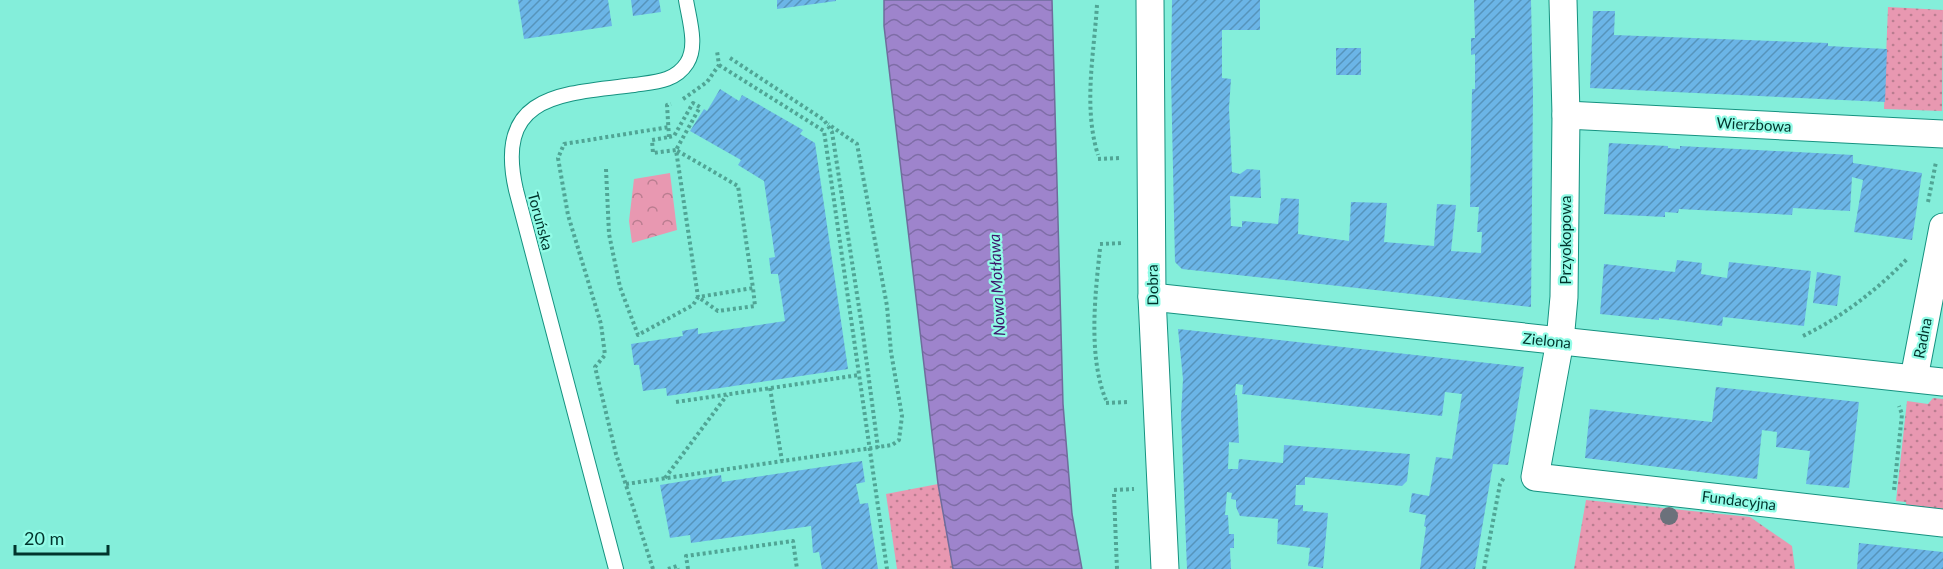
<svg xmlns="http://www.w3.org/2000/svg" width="1943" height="569" viewBox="0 0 1943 569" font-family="Lato,sans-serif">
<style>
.grass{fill:url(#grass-dots)}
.park{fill:url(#park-crowns)}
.water{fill:url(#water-waves);stroke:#6f6c9c;stroke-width:1.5}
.building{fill:url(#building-hatch)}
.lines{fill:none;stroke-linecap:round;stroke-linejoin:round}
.service-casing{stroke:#159280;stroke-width:16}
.minor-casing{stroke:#159280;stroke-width:29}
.path{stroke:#50a595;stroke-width:4;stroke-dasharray:3 3;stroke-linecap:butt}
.service{stroke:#fff;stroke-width:14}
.minor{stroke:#fff;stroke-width:27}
.tree{fill:#6b717b}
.labels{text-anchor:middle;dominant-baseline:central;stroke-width:4.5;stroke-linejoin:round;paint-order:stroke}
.street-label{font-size:15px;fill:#01342c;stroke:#92fce7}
.water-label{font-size:16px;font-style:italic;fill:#3e166b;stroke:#92fce7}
</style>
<defs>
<pattern id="grass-dots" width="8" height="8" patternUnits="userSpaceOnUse" patternTransform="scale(1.5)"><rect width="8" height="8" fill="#e898b1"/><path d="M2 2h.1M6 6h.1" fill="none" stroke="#ba7d90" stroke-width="1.8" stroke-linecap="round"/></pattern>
<pattern id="park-crowns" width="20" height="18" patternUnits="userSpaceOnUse" patternTransform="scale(1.5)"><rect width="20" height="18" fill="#e898b1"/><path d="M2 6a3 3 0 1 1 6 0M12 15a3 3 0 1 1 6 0" fill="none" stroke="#ba7d90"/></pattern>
<pattern id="water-waves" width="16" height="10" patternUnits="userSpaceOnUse" patternTransform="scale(1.5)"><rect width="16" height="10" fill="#9e84cc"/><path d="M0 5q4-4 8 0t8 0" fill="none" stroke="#7e6da6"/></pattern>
<pattern id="building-hatch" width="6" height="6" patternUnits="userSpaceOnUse" patternTransform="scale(1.5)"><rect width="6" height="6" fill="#6bb5e7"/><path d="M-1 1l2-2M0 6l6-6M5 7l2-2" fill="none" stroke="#5694bb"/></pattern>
</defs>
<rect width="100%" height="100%" fill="#84eeda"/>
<g class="grass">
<path d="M1888 7 1943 10 1942 111 1884 109Z"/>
<path d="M1933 398 1943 399V511L1906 507V502L1896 501 1907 401 1928 404Z"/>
<path d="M938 484 953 569H897L886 494Z"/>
<path d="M1586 500 1750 517 1792 546 1795 569H1574Z"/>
</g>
<path class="park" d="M670 173 677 230 632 243 629 221 634 179Z"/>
<path class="water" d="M884 0H1052L1063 404 1072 514 1082 569H953L938 484 884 26Z"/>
<g class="building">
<path d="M518 0H608L612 26 524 39Z"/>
<path d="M631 0H659L661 12 633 16Z"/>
<path d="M777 0H836V1L777 9Z"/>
<path d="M1172 0H1260V30H1222V78L1231 79 1229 108 1232 172 1240 174 1247 169 1260 170 1261 198 1230 196 1231 226 1242 227V221L1278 224 1281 198 1299 199 1298 234 1349 241 1351 202 1387 203 1384 242 1434 246 1437 204 1456 205 1451 251 1481 253 1482 232H1477L1479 207H1470L1472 89H1475V54L1471 55V38H1475L1474 0H1531L1533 95 1531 307 1182 269 1175 262 1171 76Z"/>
<path d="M1593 11H1615L1614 35 1828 43V46L1887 49 1885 102 1590 88Z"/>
<rect x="1336" y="48" width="25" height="27"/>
<path d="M720 89 739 101 742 95 803 130 800 134 815 143 848 369 667 396 666 388 643 391 639 365H634L631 344 683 336 682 331 698 328V334L785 321 778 274H771L769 258 775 257 764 181 738 165 741 160 690 131 704 109 707 111Z"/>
<path d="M1609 143 1668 146V148L1680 149V146L1853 155V163L1922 173 1912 240 1854 232 1863 180 1852 177 1850 211 1793 208 1792 215 1679 209 1678 213 1665 212V217L1604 214Z"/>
<path d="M1677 260 1702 263 1701 274 1727 278 1729 262 1811 271 1804 326 1723 317 1722 326 1659 318V320L1600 314 1604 264 1675 272Z"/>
<path d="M1817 272 1841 276 1837 306 1813 303Z"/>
<path d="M1178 329 1524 367 1508 465 1493 464 1475 569H1420L1426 527 1424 526 1426 515 1409 512 1412 493 1429 496 1436 457 1452 459 1462 394 1445 392 1442 416 1242 394 1243 385 1236 384 1235 395H1237L1239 443 1229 442 1228 469H1238L1239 459 1283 463 1284 445 1410 454 1407 481 1402 486 1305 477V485H1296L1295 505H1303V511L1328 513 1323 568 1308 566 1310 548 1277 544 1278 519 1240 516 1236 507V500L1231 499 1232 493 1227 492 1225 515H1228L1229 534H1234V548H1230L1231 569H1187L1181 416 1183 379Z"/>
<path d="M1716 387 1859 402 1849 488 1806 484 1810 451 1776 447 1777 432 1762 430 1757 479 1585 458 1590 409 1712 422Z"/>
<path d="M862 461 865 482 856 484 860 504 868 503 878 569H822L819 552 813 553 811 526 691 543 690 535 670 538 660 485 721 475 722 482Z"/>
<path d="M1859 543 1943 552V569H1857Z"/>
</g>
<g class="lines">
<defs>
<path id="service" d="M616 569 516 190C494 94 561 94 634 85 654 82 675 82 687 63 698 46 689 19 686 0"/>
<g id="minor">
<path d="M1150 0 1152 297 1165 569"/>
<path d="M1563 0 1566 115 1564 297 1560 341 1535 477 1943 523"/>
<path d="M1566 115 1943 134"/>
<path d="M1152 297 1943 382"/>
<path d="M1914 378 1943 227"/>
</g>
</defs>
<use href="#service" class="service-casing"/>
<use href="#minor" class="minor-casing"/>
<g class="path">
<path d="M1097 5C1094 54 1083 107 1098 155"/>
<path d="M730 58 824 120 832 132 862 327 878 448"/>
<path d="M719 65 824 131 887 569"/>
<path d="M683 99 707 82 719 65 717 51"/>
<path d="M669 137 674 136 693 103 700 107 676 150 738 186 753 288 698 297 676 150 653 153 652 140 669 137"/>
<path d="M669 137 667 105 671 104"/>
<path d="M1098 159 1121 158"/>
<path d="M606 169 609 234 620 287 638 335 693 305 698 297 718 311 755 306 753 288"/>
<path d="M1928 202 1936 162"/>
<path d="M1100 244 1124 243"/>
<path d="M1100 249C1095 295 1088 357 1106 400"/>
<path d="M1803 336C1842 317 1877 290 1907 259"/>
<path d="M770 388 782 461"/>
<path d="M676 402 859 375"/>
<path d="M1106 403 1129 402"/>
<path d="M665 478 727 395"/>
<path d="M626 484 892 445 899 440 902 416 891 352 887 306 857 144 828 124"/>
<path d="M1114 490 1134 489"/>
<path d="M1894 490 1902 414 1899 406"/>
<path d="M1114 494 1117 569"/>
<path d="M653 569 616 454 595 367 605 355 601 324 568 215 558 158 564 144 669 127"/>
<path d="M668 569 677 566 678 569"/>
<path d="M688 569 686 556 793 541 797 569"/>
<path d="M1484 569 1500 484 1505 476"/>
</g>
<use href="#service" class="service"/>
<use href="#minor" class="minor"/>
</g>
<circle class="tree" cx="1669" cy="516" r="9"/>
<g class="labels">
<g class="street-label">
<text transform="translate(1754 124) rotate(3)">Wierzbowa</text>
<text transform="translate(541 221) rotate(75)">Toruńska</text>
<text transform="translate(1565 240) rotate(-90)">Przyokopowa</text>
<text transform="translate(1152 285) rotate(-91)">Dobra</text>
<text transform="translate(1922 338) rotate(-79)">Radna</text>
<text transform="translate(1547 340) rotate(6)">Zielona</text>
<text transform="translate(1739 500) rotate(7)">Fundacyjna</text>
</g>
<g class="water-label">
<text transform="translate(996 285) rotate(-93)">Nowa Motława</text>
</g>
</g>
<path d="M15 545v9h93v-9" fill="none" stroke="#01342c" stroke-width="3"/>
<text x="24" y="545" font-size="18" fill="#01342c" stroke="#92fce7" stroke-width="4.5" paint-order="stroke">20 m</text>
</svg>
